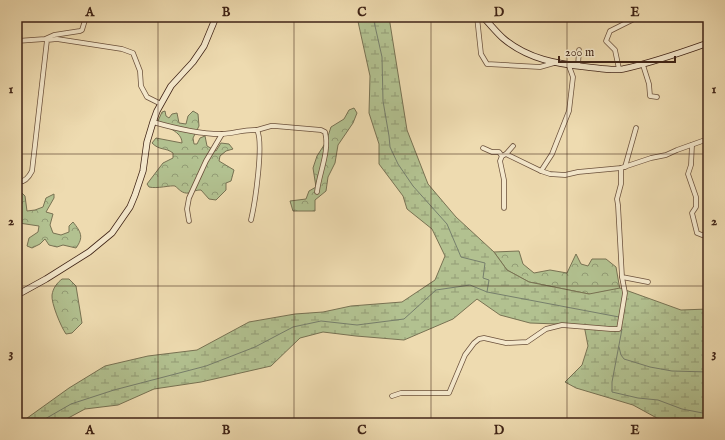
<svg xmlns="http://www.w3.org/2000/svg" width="725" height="440" viewBox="0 0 725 440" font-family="'IM FELL English',serif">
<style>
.forest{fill:url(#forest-crowns);stroke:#787253}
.wetland{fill:url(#wetland-marsh);stroke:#787253}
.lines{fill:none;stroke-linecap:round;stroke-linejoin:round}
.stream{stroke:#767f6c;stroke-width:1}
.street-casing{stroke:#6b513c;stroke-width:5.5}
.secondary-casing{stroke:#3f2316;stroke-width:7}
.street{stroke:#f4e8cc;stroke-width:4}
.secondary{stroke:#f4e8cc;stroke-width:5.5}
.grid{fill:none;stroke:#3f2316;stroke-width:1;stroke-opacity:0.55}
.neatline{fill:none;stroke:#3f2316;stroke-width:1.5}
.grid-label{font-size:13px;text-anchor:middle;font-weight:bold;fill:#3f2316}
</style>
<defs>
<pattern id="forest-crowns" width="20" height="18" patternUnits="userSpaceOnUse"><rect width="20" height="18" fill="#b2c190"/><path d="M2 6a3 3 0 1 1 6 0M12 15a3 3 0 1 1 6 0" fill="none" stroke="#929c75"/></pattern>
<pattern id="wetland-marsh" width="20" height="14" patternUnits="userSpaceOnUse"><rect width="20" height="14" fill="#b2c190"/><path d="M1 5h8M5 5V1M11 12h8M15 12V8" fill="none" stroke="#929c75"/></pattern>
</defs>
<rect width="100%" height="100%" fill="#eedbb0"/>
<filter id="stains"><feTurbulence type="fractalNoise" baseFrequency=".005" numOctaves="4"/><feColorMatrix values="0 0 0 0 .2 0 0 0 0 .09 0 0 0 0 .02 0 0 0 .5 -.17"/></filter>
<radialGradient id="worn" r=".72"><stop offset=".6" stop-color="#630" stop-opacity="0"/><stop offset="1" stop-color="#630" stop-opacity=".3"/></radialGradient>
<g class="forest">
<path d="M354 108 357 113 353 123 338 145 335 163 328 177 326 191 315 200V211H293L290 201 306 199 309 191 316 187 313 168 317 156 326 142 331 127 344 119 349 110Z"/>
<path d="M165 111 166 116 169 118 172 114 177 113 179 123 186 124 188 116 193 111 198 114 199 126 193 138 194 144H197L200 138 205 136 207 146 216 151 221 143 229 144 233 149 226 151 220 156 219 161 234 170 231 181 226 183V190L216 200 209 199 201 190C195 190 193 192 189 193 182 194 179 189 175 186 171 185 157 189 149 187L147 184 163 163 173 158V153C165 147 160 151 152 143L156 138 182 143C182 131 166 128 158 121L162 112Z"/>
<path d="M22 193 25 196 27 211 35 210 43 207 46 198 54 194V198L46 212 53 214 50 225 53 233 61 235 69 232V226L73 222C81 232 84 237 76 248L63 245 57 247 49 245 45 239 40 244 32 248 27 246 29 238 38 232 39 226 19 223 17 224V196H20Z"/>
<path d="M519 251 523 264 534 273 550 270 567 273 576 254 581 264 588 266 592 259H606L616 267 620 290 605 300 589 294 529 282 507 270 494 252Z"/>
<path d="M62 279H69L76 286 82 323 72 333 66 334C61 327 51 303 52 295 53 288 57 283 62 279Z"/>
</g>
<path class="wetland" d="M357 17H389L407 130 428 184 456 217 494 252 507 270 529 282 589 294 620 288 681 310 708 309V423H666L633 405 576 388 565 382 582 365 588 346 584 325 530 323 500 315 477 299 453 319 404 340 356 336 323 332 300 338 271 366 201 382 154 389 118 405 85 409 59 423H22L23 421 69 388 105 366 148 356 197 350 249 322 295 314 323 312 351 306 402 302 435 280 445 256 432 229 407 209 403 196 379 164V144L369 113 370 76Z"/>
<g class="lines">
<g class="stream">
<path d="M373 17 382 57 383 101 389 136 390 147 398 164 413 186 447 224 461 257 485 263 483 278 489 280 487 292"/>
<path d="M621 328 622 329 612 382V392L638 398 658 400 682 409 708 414"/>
<path d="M619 347 621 355 624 359 650 367 672 371 708 372"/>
<path d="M38 423 71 404 114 390 206 366 255 347 293 327 321 321 357 325 404 319 436 290 470 285 487 292 619 317"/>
</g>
<defs>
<g id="street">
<path d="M477 17 481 54 487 64 540 67 554 63"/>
<path d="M17 41 45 39 54 35 80 31 82 30 86 17"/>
<path d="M643 65 649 84 650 96 657 97"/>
<path d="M569 66 573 77 569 111 552 154 541 171 550 174 565 175 578 172 621 168 651 158 666 155 677 150 708 139"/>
<path d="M578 66 579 50"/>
<path d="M619 69 615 50 606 41 610 31 638 17"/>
<path d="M153 122C174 128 197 134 220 134 233 134 244 129 257 130 264 143 255 203 251 220"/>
<path d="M257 130 271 126H275L321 130 325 132C330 151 319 173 317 192"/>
<path d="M692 145 691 165 688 174 696 197V207L692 213 697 233 702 235H708"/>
<path d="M483 148 492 152H499L502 156 506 154 541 171"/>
<path d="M506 154 513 146"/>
<path d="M502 156 500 161 504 180V208"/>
<path d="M625 167 636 128"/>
<path d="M621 168V184L617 199 618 205 622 277 648 282"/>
<path d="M17 182C25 183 29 177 32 171L47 40 57 39 122 49 133 53 140 71 141 86 147 97 161 104"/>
<path d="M189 221 187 209 189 198 206 161 222 134"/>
<path d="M392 396 401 393H449L465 355 474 343 479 339 484 338 506 343 527 342 546 329 562 325 611 329H619L625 293 622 277"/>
<path d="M449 423 450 422"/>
</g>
<g id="secondary">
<path d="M483 17C490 24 497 33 504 39 528 59 557 64 587 67 598 68 612 71 623 69 652 63 680 53 708 43"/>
<path d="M17 295 46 279 89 252 112 233 130 207 135 195 143 171 147 142 153 122 157 111 171 86 193 62 204 46 216 17"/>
</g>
</defs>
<use href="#street" class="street-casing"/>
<use href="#secondary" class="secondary-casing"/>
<use href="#street" class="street"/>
<use href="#secondary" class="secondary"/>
</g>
<path class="grid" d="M158 17V423M294 17V423M431 17V423M567 17V423M17 154H708M17 286H708"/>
<rect width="725" height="440" fill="none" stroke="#eedbb0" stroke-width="44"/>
<path d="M559 56v6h116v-6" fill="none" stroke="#3f2316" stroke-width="2"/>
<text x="565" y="56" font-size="12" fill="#3f2316" stroke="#f4e8cc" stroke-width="3" paint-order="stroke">200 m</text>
<rect x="22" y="22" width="681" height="396" class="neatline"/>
<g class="grid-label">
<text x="90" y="16">A</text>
<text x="226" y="16">B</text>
<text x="362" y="16">C</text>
<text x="499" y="16">D</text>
<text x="635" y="16">E</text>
<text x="11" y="93">1</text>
<text x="714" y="93">1</text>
<text x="11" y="225">2</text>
<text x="714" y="225">2</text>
<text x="11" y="357">3</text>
<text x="714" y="357">3</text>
<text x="90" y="434">A</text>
<text x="226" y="434">B</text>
<text x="362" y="434">C</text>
<text x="499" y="434">D</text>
<text x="635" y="434">E</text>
</g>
<rect width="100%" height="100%" filter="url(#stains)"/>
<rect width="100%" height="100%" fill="url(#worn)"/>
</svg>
